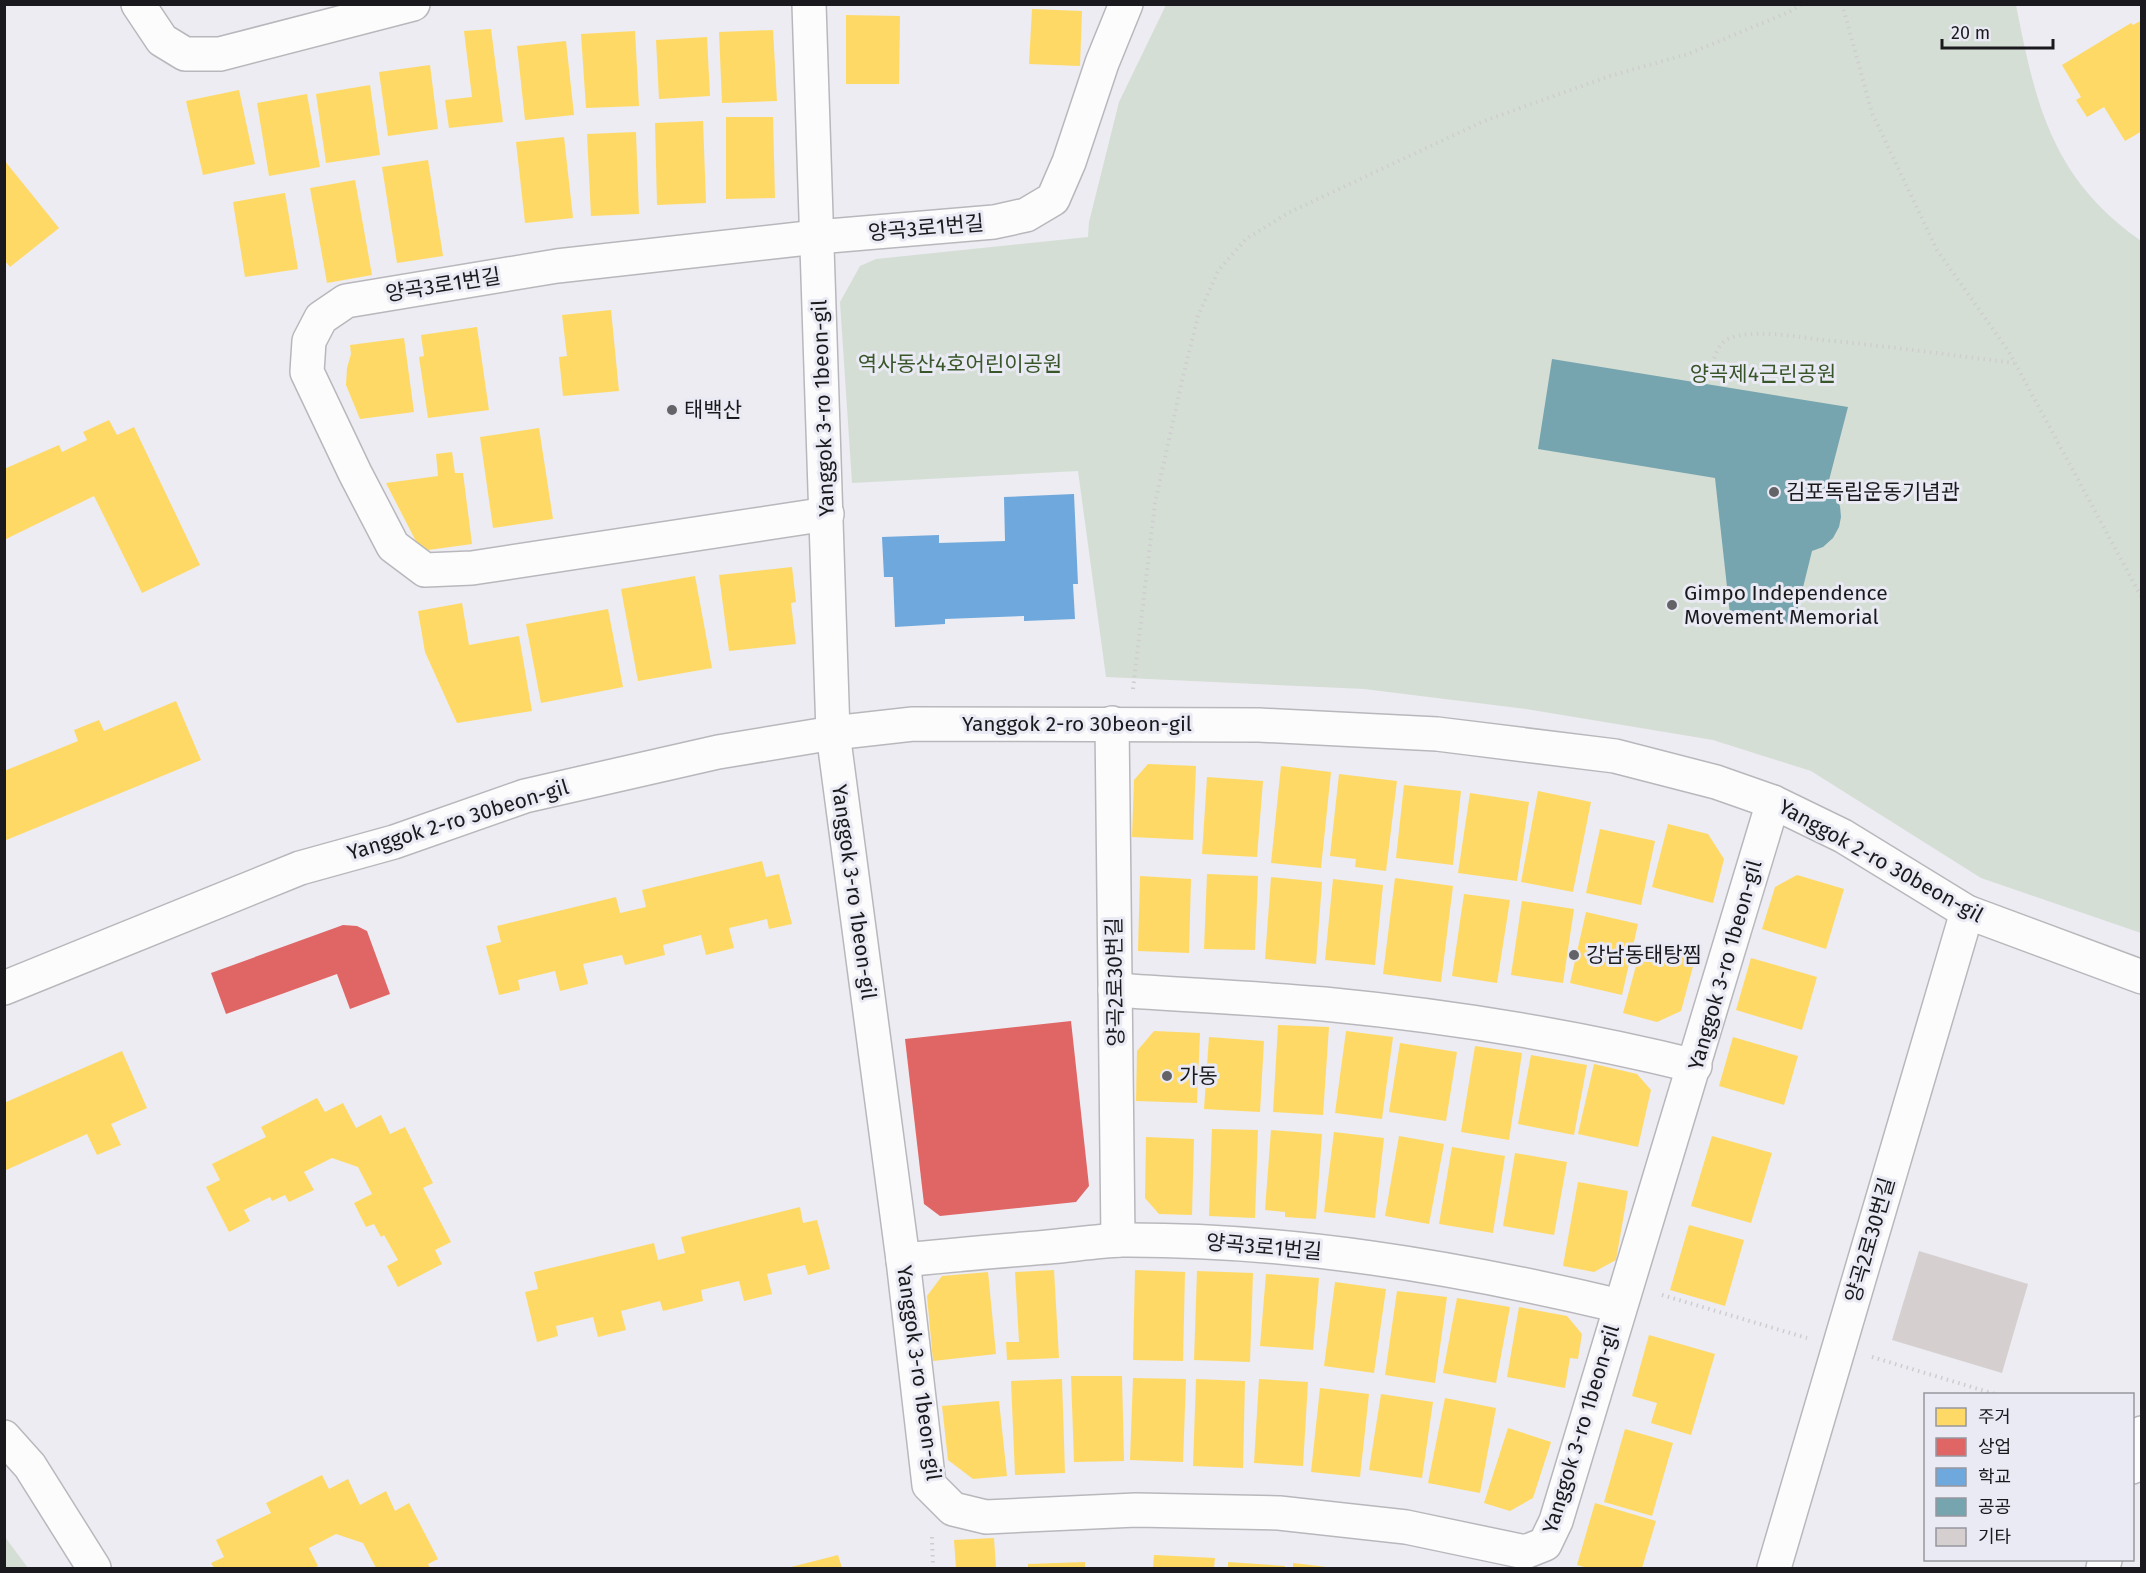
<svg xmlns="http://www.w3.org/2000/svg" width="2146" height="1573" viewBox="0 0 2146 1573" font-family="'Fira Sans','Noto Sans KR',sans-serif">
<style>
.green{fill:#d5ded5}
.homes{fill:#ffd966}
.shops{fill:#e06666}
.schools{fill:#6fa8dc}
.public{fill:#76a5af}
.building{fill:#d6cfcf}
.lines{fill:none;stroke-linecap:round;stroke-linejoin:round}
.minor-casing{stroke:#b8b8bc;stroke-width:36}
.path{stroke:#cececf;stroke-width:4;stroke-dasharray:1.5 4.5;stroke-linecap:butt}
.minor{stroke:#fcfcfd;stroke-width:33}
.poi-dot{fill:#646468;stroke:#eaeaf4;stroke-width:2}
.labels{text-anchor:middle;dominant-baseline:central;stroke-width:6;stroke-linejoin:round;paint-order:stroke}
.street-label{font-size:21px;fill:#1a1a1e;stroke:#eaeaf4}
.park-label{font-size:21px;fill:#39562a;stroke:#eaeaf4}
.poi-label{font-size:21px;fill:#1a1a1e;stroke:#eaeaf4;text-anchor:start}
</style>
<rect width="100%" height="100%" fill="#ececf2"/>
<g class="green">
<path d="M1166 5H2016C2036 106 2052 178 2141 241V933L1981 878 1811 771 1713 740 1526 709 1364 689 1106 677 1078 471 852 483 840 302 860 266 876 259 1088 237 1089 222 1119 102Z"/>
<path d="M4 1537H5L28 1568H5Z"/>
</g>
<g class="homes">
<path d="M1032 9 1082 11 1080 66 1029 64Z"/>
<path d="M846 15 900 16 899 84H846Z"/>
<path d="M2142 20V131L2125 141 2104 107 2087 117 2076 100 2081 97 2062 65 2131 23 2133 25Z"/>
<path d="M491 29 503 122 449 128 445 100 472 97 464 31Z"/>
<path d="M773 30 777 101 722 103 719 32Z"/>
<path d="M635 31 639 106 586 108 581 34Z"/>
<path d="M707 37 710 96 659 99 656 40Z"/>
<path d="M566 41 574 115 525 120 517 46Z"/>
<path d="M430 65 438 129 388 136 379 72Z"/>
<path d="M370 85 380 155 326 163 316 94Z"/>
<path d="M239 90 255 164 203 175 186 101Z"/>
<path d="M307 94 320 167 269 176 257 103Z"/>
<path d="M726 117H773L775 198 726 199Z"/>
<path d="M703 121 706 203 657 205 655 123Z"/>
<path d="M636 132 639 214 591 216 587 134Z"/>
<path d="M564 137 573 218 525 223 516 142Z"/>
<path d="M4 160 59 228 10 267 4 260Z"/>
<path d="M428 160 443 256 397 263 382 167Z"/>
<path d="M355 180 372 275 327 283 310 188Z"/>
<path d="M285 193 298 269 245 277 233 202Z"/>
<path d="M611 310 619 391 563 396 559 357 567 356 562 315Z"/>
<path d="M477 327 489 410 428 418 419 357 424 356 421 335Z"/>
<path d="M404 338 414 412 360 419 346 385 347 368 351 354 350 345Z"/>
<path d="M109 420 117 435 134 427 200 565 142 593 94 496 4 540V469L59 445 62 452 87 440 83 432Z"/>
<path d="M539 428 553 519 493 528 480 437Z"/>
<path d="M452 452 455 473H463L472 544 421 551 386 483 438 476 436 454Z"/>
<path d="M792 567 796 602 791 603 796 644 729 651 719 575Z"/>
<path d="M695 576 712 668 638 681 621 589Z"/>
<path d="M462 603 469 645 519 636 532 711 457 723 425 652 418 611Z"/>
<path d="M608 609 623 687 541 703 526 624Z"/>
<path d="M176 701 201 760 4 841V771L78 741 74 730 99 720 104 731Z"/>
<path d="M1148 764 1196 766 1193 840 1132 837 1134 780Z"/>
<path d="M1281 766 1331 772 1321 868 1271 863Z"/>
<path d="M1339 774 1397 781 1386 871 1355 867 1356 859 1330 856Z"/>
<path d="M1207 777 1263 781 1257 857 1202 854Z"/>
<path d="M1404 785 1461 791 1453 865 1396 858Z"/>
<path d="M1538 791 1591 802 1573 892 1521 882Z"/>
<path d="M1470 793 1529 802 1517 881 1458 873Z"/>
<path d="M1668 824 1708 834 1724 859 1713 903 1652 887Z"/>
<path d="M1600 829 1655 841 1641 905 1586 893Z"/>
<path d="M762 861 766 877 779 874 792 924 769 929 767 919 729 928 734 948 706 955 701 935 663 945 665 955 625 965 622 955 583 964 588 984 560 991 555 971 518 980 520 990 499 995 486 946 501 942 497 926 616 897 620 913 646 907 642 890Z"/>
<path d="M1207 874 1258 876 1255 950 1204 949Z"/>
<path d="M1797 875 1844 889 1826 949 1762 929 1775 887Z"/>
<path d="M1140 876 1191 879 1189 953 1138 951Z"/>
<path d="M1271 877 1322 882 1316 964 1265 959Z"/>
<path d="M1395 878 1453 886 1441 982 1383 974Z"/>
<path d="M1333 879 1383 885 1375 965 1325 960Z"/>
<path d="M1464 894 1510 900 1497 983 1452 976Z"/>
<path d="M1522 901 1574 909 1563 983 1511 975Z"/>
<path d="M1586 912 1638 924 1622 995 1570 983Z"/>
<path d="M1642 944 1695 959 1681 1011 1657 1022 1623 1013Z"/>
<path d="M1751 958 1817 977 1802 1030 1736 1010Z"/>
<path d="M1278 1025 1329 1027 1323 1115 1273 1112Z"/>
<path d="M1154 1031 1200 1033 1197 1103 1136 1101 1137 1051Z"/>
<path d="M1346 1031 1393 1037 1382 1119 1335 1113Z"/>
<path d="M1209 1037 1264 1041 1260 1112 1204 1109Z"/>
<path d="M1733 1037 1798 1056 1784 1105 1719 1086Z"/>
<path d="M1400 1043 1457 1052 1446 1121 1389 1112Z"/>
<path d="M1475 1046 1522 1053 1509 1140 1461 1132Z"/>
<path d="M122 1051 147 1108 111 1124 121 1145 97 1155 87 1134 4 1171V1103Z"/>
<path d="M1531 1055 1587 1065 1574 1135 1518 1124Z"/>
<path d="M1594 1064 1637 1074 1651 1090 1638 1147 1578 1134Z"/>
<path d="M317 1098 325 1112 343 1103 356 1128 381 1115 390 1134 405 1127 433 1183 423 1188 451 1242 435 1250 442 1264 398 1287 387 1266 398 1260 384 1235 381 1237 374 1224 366 1227 354 1203 372 1194 358 1167 332 1158 304 1172 314 1190 289 1202 285 1195 272 1201 270 1197 244 1210 250 1221 229 1232 206 1187 220 1180 212 1164 266 1137 261 1127Z"/>
<path d="M1212 1129 1258 1130 1255 1218 1209 1216Z"/>
<path d="M1271 1130 1322 1134 1316 1219 1285 1217V1212L1265 1210Z"/>
<path d="M1334 1132 1384 1138 1375 1218 1324 1212Z"/>
<path d="M1399 1136 1444 1144 1429 1224 1385 1216Z"/>
<path d="M1712 1136 1772 1153 1751 1223 1691 1206Z"/>
<path d="M1146 1137 1194 1139 1192 1215 1159 1214 1145 1198Z"/>
<path d="M1452 1147 1505 1156 1493 1233 1439 1224Z"/>
<path d="M1515 1153 1567 1162 1554 1235 1503 1226Z"/>
<path d="M1578 1182 1628 1191 1616 1260 1594 1272 1563 1266Z"/>
<path d="M800 1207 803 1223 817 1220 830 1269 808 1275 805 1265 767 1274 772 1294 744 1301 739 1281 701 1290 703 1301 663 1311 660 1301 621 1311 626 1330 598 1337 593 1317 556 1326 558 1336 537 1342 525 1292 538 1289 534 1272 654 1243 658 1260 685 1253 681 1237Z"/>
<path d="M1689 1225 1744 1240 1725 1306 1670 1290Z"/>
<path d="M1054 1270 1059 1358 1007 1360 1006 1342H1019L1015 1272Z"/>
<path d="M1135 1270 1185 1272 1183 1361 1133 1360Z"/>
<path d="M1197 1271 1253 1273 1250 1362 1194 1360Z"/>
<path d="M988 1272 996 1354 933 1361 927 1296 942 1276Z"/>
<path d="M1266 1274 1319 1278 1313 1350 1260 1346Z"/>
<path d="M1335 1282 1386 1289 1374 1373 1324 1366Z"/>
<path d="M1397 1291 1447 1297 1435 1383 1385 1375Z"/>
<path d="M1457 1298 1510 1307 1496 1383 1443 1373Z"/>
<path d="M1519 1307 1567 1316 1582 1334 1578 1359 1570 1358 1565 1388 1507 1377Z"/>
<path d="M1649 1335 1715 1354 1691 1435 1651 1423 1657 1403 1632 1396Z"/>
<path d="M1071 1376H1122L1124 1461 1074 1462Z"/>
<path d="M1133 1378 1186 1379 1183 1462 1130 1460Z"/>
<path d="M1062 1379 1065 1473 1015 1475 1011 1381Z"/>
<path d="M1196 1379 1245 1381 1243 1468 1193 1466Z"/>
<path d="M1259 1379 1308 1382 1303 1466 1254 1463Z"/>
<path d="M1320 1388 1369 1394 1360 1477 1311 1472Z"/>
<path d="M1381 1394 1433 1402 1422 1478 1369 1470Z"/>
<path d="M1445 1398 1496 1408 1480 1493 1428 1483Z"/>
<path d="M999 1401 1007 1476 973 1479 948 1460 942 1406Z"/>
<path d="M1508 1428 1551 1442 1533 1498 1510 1511 1484 1503Z"/>
<path d="M1625 1429 1673 1443 1652 1516 1604 1502Z"/>
<path d="M322 1475 329 1489 348 1479 360 1505 386 1491 395 1511 409 1503 438 1559 428 1564 430 1568H376L363 1543 336 1534 309 1548 318 1566 313 1568H214L211 1563 224 1557 216 1540 271 1513 266 1503Z"/>
<path d="M1595 1503 1656 1521 1642 1568H1588L1577 1565Z"/>
<path d="M994 1538 996 1568H956L954 1540Z"/>
<path d="M838 1555 842 1568H787Z"/>
<path d="M1154 1555 1215 1558 1214 1568H1153Z"/>
<path d="M1085 1562V1568H1028V1564Z"/>
<path d="M1228 1562 1285 1566 1284 1568H1228Z"/>
<path d="M1293 1563 1327 1567V1568H1293Z"/>
</g>
<g class="shops">
<path d="M343 925 357 926 367 931 390 994 350 1009 337 974 226 1014 211 973Z"/>
<path d="M1071 1021 1089 1186 1076 1202 940 1216 924 1204 905 1039Z"/>
</g>
<path class="schools" d="M1074 494 1078 584H1073L1075 619 1024 621V616L945 619V624L895 627 893 577H884L882 537 939 535V543L1005 541 1004 497Z"/>
<path class="public" d="M1552 359 1848 407 1827 488 1835 496 1840 506 1841 517 1839 527 1833 538 1823 547 1812 551 1794 624 1730 614 1715 478 1538 449Z"/>
<path class="building" d="M1919 1251 2028 1284 2002 1373 1892 1340Z"/>
<g class="lines">
<defs>
<g id="minor">
<path d="M138 4 162 40 185 54H220L413 4"/>
<path d="M809 4 833 733 903 1260 929 1485 953 1509 986 1517 1136 1510 1279 1513 1406 1527 1525 1552 1545 1544 1556 1521C1627 1281 1702 1042 1773 802"/>
<path d="M827 514 472 568 425 570 393 546 355 473 307 372 309 341 321 318 346 301 557 266 817 237 994 222 1026 215 1053 199 1069 162 1102 63 1126 4"/>
<path d="M1112 723 1118 1240"/>
<path d="M4 988 300 868 394 842 525 796 718 752 833 733 913 724 1259 725 1437 734 1615 756 1716 782 1773 802 1843 836 1967 912 2142 977"/>
<path d="M1115 990C1185 995 1254 998 1324 1004 1448 1016 1574 1036 1695 1066"/>
<path d="M903 1260C951 1255 1000 1251 1048 1247 1072 1245 1097 1241 1121 1240 1289 1239 1456 1267 1620 1306"/>
<path d="M4 1437 30 1466 94 1568"/>
<path d="M2132 1467 2142 1433"/>
<path d="M1774 1568 1967 912"/>
<path d="M2103 1568 2105 1560"/>
</g>
</defs>
<use href="#minor" class="minor-casing"/>
<g class="path">
<path d="M1842 4 1872 113 1937 250 2009 352 2142 598"/>
<path d="M1711 370C1714 359 1717 344 1728 339 1753 328 1797 337 1823 340 1887 346 1951 355 2014 363"/>
<path d="M1133 689 1155 503 1182 381 1198 316 1218 271 1246 239 1288 213 1484 121 1610 76 1688 54 1789 12 1802 4"/>
<path d="M1662 1295 1807 1338"/>
<path d="M1872 1357 1995 1394"/>
<path d="M932 1537 933 1568"/>
</g>
<use href="#minor" class="minor"/>
</g>
<g class="poi-dot">
<circle cx="672" cy="410" r="6"/>
<circle cx="1774" cy="492" r="6"/>
<circle cx="1672" cy="605" r="6"/>
<circle cx="1574" cy="955" r="6"/>
<circle cx="1167" cy="1076" r="6"/>
</g>
<g class="labels">
<g class="street-label">
<text transform="translate(926 228) rotate(-5)">양곡3로1번길</text>
<text transform="translate(443 285) rotate(-9)">양곡3로1번길</text>
<text transform="translate(823 408) rotate(-92)">Yanggok 3-ro 1beon-gil</text>
<text x="1077" y="724">Yanggok 2-ro 30beon-gil</text>
<text transform="translate(458 820) rotate(-17)">Yanggok 2-ro 30beon-gil</text>
<text transform="translate(1881 861) rotate(29)">Yanggok 2-ro 30beon-gil</text>
<text transform="translate(854 892) rotate(82)">Yanggok 3-ro 1beon-gil</text>
<text transform="translate(1725 965) rotate(-74)">Yanggok 3-ro 1beon-gil</text>
<text transform="translate(1115 982) rotate(-91)">양곡2로30번길</text>
<text transform="translate(1870 1240) rotate(-74)">양곡2로30번길</text>
<text transform="translate(1264 1247) rotate(5)">양곡3로1번길</text>
<text transform="translate(919 1373) rotate(82)">Yanggok 3-ro 1beon-gil</text>
<text transform="translate(1581 1429) rotate(-73)">Yanggok 3-ro 1beon-gil</text>
</g>
<g class="park-label">
<text x="960" y="364">역사동산4호어린이공원</text>
<text x="1763" y="374">양곡제4근린공원</text>
</g>
<g class="poi-label">
<text x="684" y="410">태백산</text>
<text x="1786" y="492">김포독립운동기념관</text>
<text x="1684" y="593">Gimpo Independence<tspan x="1684" dy="24">Movement Memorial</tspan></text>
<text x="1586" y="955">강남동태탕찜</text>
<text x="1179" y="1076">가동</text>
</g>
</g>
<rect width="2146" height="1573" fill="none" stroke="#1a1a1e" stroke-width="12"/>
<rect x="1924" y="1393" width="210" height="168" fill="#eaeaf4" stroke="#97979e" stroke-width="1.5"/>
<rect x="1936" y="1408" width="30" height="18" fill="#ffd966" stroke="#97979e" stroke-width="1.5"/>
<text x="1978" y="1423" font-size="18" fill="#1a1a1e">주거</text>
<rect x="1936" y="1438" width="30" height="18" fill="#e06666" stroke="#97979e" stroke-width="1.5"/>
<text x="1978" y="1453" font-size="18" fill="#1a1a1e">상업</text>
<rect x="1936" y="1468" width="30" height="18" fill="#6fa8dc" stroke="#97979e" stroke-width="1.5"/>
<text x="1978" y="1483" font-size="18" fill="#1a1a1e">학교</text>
<rect x="1936" y="1498" width="30" height="18" fill="#76a5af" stroke="#97979e" stroke-width="1.5"/>
<text x="1978" y="1513" font-size="18" fill="#1a1a1e">공공</text>
<rect x="1936" y="1528" width="30" height="18" fill="#d6cfcf" stroke="#97979e" stroke-width="1.5"/>
<text x="1978" y="1543" font-size="18" fill="#1a1a1e">기타</text>
<path d="M1942 39v9h111v-9" fill="none" stroke="#1a1a1e" stroke-width="3"/>
<text x="1951" y="39" font-size="18" fill="#1a1a1e" stroke="#eaeaf4" stroke-width="4.5" paint-order="stroke">20 m</text>
</svg>
